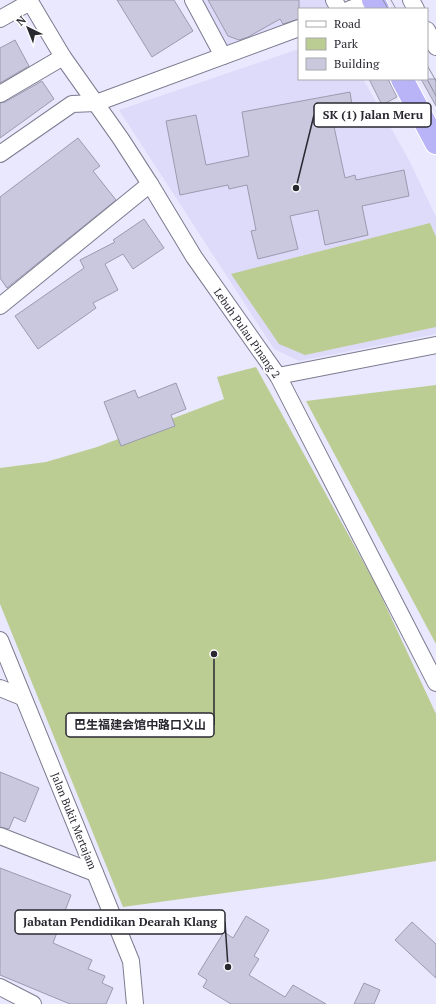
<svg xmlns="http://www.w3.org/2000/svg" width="436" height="1004" viewBox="0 0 436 1004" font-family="'PT Serif','Noto Sans SC',serif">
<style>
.built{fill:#dddbf9}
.green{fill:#bccd94}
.building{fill:#c9c8de;stroke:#9b9aaf}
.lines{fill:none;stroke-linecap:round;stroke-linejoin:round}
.minor-casing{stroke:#7c7b8f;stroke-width:18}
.highway-casing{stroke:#fff;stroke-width:24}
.minor{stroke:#fff;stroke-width:16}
.highway{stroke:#b9b3f8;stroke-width:22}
.tram{stroke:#8f8e9e;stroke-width:1}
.labels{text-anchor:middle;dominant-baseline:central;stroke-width:4;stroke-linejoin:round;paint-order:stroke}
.street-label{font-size:11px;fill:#292831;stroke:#fff}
.leader{fill:none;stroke:#292831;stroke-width:1.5}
.callout-dot{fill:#292831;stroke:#fff;stroke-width:1.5}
.callout{fill:#fff;stroke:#292831;stroke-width:1.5}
.callout-label{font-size:12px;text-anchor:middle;font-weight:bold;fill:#292831}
</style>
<rect width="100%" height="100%" fill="#e9e8ff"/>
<g class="built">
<path d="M198 0H328L333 9H299V23L225 49Z"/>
<path d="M299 49V79H363L409 160 436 217V334L299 361 274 349 119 110Z"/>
</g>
<g class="green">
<path d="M430 223 436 237V327L305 355 279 344 231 274Z"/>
<path d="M256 367 376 585 436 714V861L327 879 123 907 0 604V468L46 462 97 447 224 399 217 377Z"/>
<path d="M436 385V644L306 401Z"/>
</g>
<g class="building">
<path d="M117 0H174L193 31 152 57Z"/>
<path d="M208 0H299V19L283 24 280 19 248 37 239 40 228 36Z"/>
<path d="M15 40 29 66 0 83V48Z"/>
<path d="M369 79H388L397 97 382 105Z"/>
<path d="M421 79H436V106Z"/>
<path d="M42 81 54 99 0 138V103L5 102Z"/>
<path d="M350 92 354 118 333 122 345 178 355 175 356 180 404 170 409 196 362 206 368 235 325 245 318 210 290 216 298 249 258 259 251 231 256 230 247 185 229 189 228 185 180 195 166 121 196 115 206 165 249 156 242 112Z"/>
<path d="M78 138 100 166 93 171 116 200 7 288 0 278V197Z"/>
<path d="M144 219 164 248 133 269 123 254 105 264 118 290 93 303 96 308 38 349 15 316 84 268 80 260 115 242 113 240Z"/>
<path d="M176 383 186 409 171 415 175 426 121 446 104 402 135 390 138 398Z"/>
<path d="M0 772 39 788 25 822 14 817 9 829 0 827Z"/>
<path d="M0 868 71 895 53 943 92 960 88 969 105 976 102 983 113 988 106 1004H70L0 975Z"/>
<path d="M246 916 269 930 254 956 259 959 249 975 285 997 293 985 326 1004H231L203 987 207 980 198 974 224 932 233 938Z"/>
<path d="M412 922 436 944V978L395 940Z"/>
<path d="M364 983 380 990 374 1004H354Z"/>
</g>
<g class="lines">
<defs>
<g id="minor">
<path d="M29 0 63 57 121 139 150 184 194 257 278 376 436 683"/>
<path d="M193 0 223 56"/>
<path d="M334 0 339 9"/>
<path d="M411 0 416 9"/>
<path d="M350 9 362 5"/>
<path d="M0 19 30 2"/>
<path d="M427 30 436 47"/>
<path d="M0 94 63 57"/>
<path d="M0 154 72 104 96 103 299 28"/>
<path d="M0 306 150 184"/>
<path d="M278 376 436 345"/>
<path d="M0 640 131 961 135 1004"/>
<path d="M0 688 22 697"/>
<path d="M0 836 95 873"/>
<path d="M0 987 33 1004"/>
</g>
<g id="highway">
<path d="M373 0 378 9"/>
<path d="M402 79 436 143"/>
</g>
</defs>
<use href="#minor" class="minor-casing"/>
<use href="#highway" class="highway-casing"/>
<use href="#minor" class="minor"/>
<use href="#highway" class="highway"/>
<g class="tram">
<path d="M383 0 388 9"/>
<path d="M391 0 396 9"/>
<path d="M427 65 436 81"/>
<path d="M427 79 436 96"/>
</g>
</g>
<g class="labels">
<g class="street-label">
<text transform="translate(247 333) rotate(55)">Lebuh Pulau Pinang 2</text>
<text transform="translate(74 821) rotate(68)">Jalan Bukit Mertajam</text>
</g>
</g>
<path class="leader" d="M296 188L314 115M214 654L214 725M228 967L225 922"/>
<g class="callout-dot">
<circle cx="296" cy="188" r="4"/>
<circle cx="214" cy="654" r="4"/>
<circle cx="228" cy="967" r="4"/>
</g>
<g class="callout">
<rect x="314" y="103" width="117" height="24" rx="4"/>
<rect x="66" y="713" width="148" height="24" rx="4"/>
<rect x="15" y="910" width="210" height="24" rx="4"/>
</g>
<g class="callout-label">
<text x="373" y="119">SK (1) Jalan Meru</text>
<text x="140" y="729">巴生福建会馆中路口义山</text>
<text x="120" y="926">Jabatan Pendidikan Dearah Klang</text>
</g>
<rect x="298" y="8" width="130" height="72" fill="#ffffff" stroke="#a9a9ad"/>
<rect x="306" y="21" width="20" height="6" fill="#ffffff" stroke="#a9a9ad"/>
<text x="334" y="28" font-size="12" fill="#292831">Road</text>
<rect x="306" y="38" width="20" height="12" fill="#bccd94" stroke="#a9a9ad"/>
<text x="334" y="48" font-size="12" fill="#292831">Park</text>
<rect x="306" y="58" width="20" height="12" fill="#c9c8de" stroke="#a9a9ad"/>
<text x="334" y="68" font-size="12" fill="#292831">Building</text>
<g transform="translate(28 28) rotate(317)" stroke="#ffffff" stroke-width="3" paint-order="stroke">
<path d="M0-3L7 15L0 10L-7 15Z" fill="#292831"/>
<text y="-6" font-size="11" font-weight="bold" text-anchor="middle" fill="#292831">N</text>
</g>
</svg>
